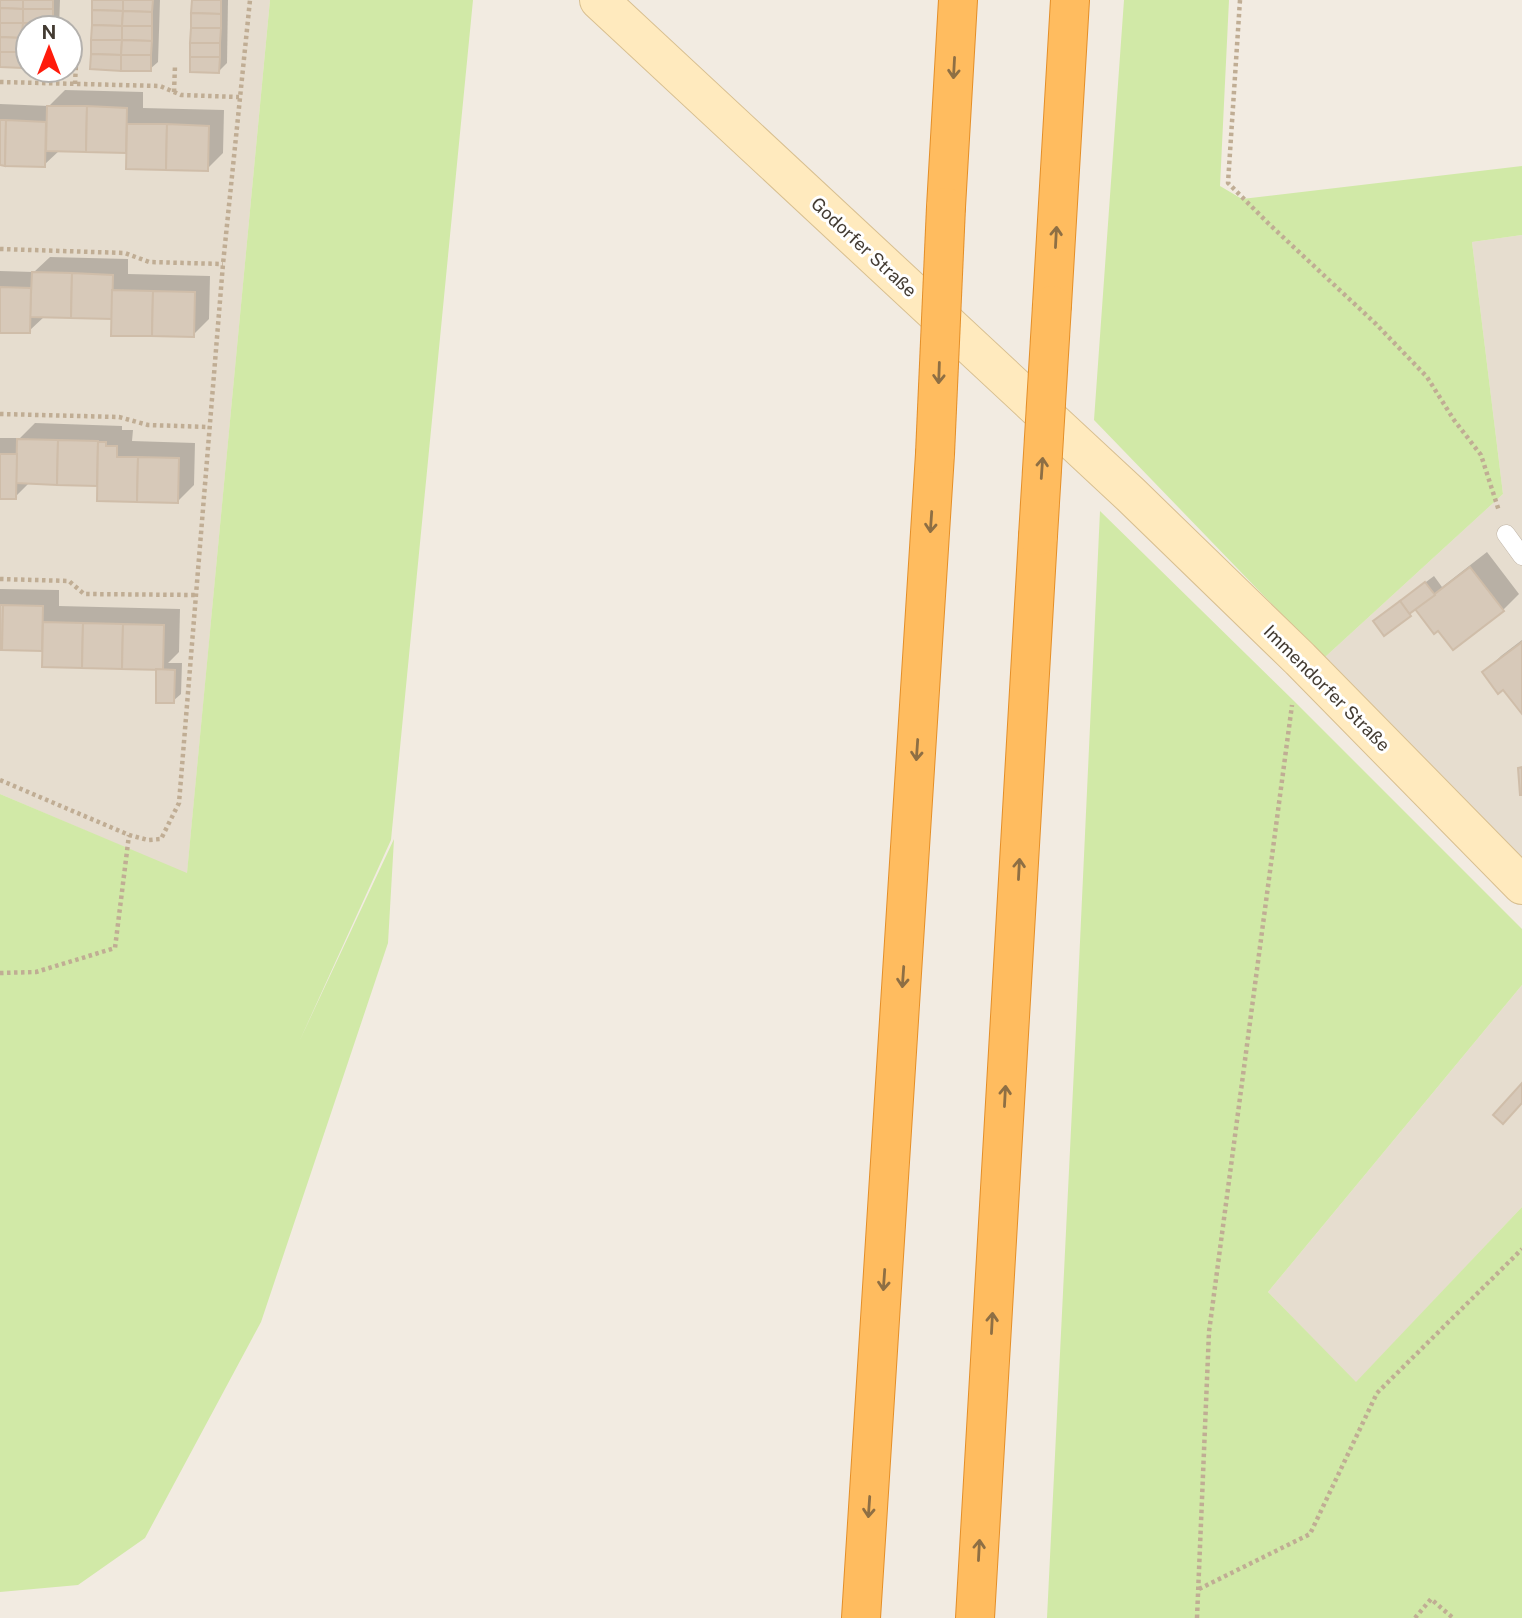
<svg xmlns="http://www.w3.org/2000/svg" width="1522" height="1618" viewBox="0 0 1522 1618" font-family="'Public Sans',sans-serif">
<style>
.residential{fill:#e6ddcf;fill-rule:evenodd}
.green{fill:#d1e9a7}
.shadow{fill:#0003}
.building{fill:#d7c9b9;stroke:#cfbda9;stroke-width:2}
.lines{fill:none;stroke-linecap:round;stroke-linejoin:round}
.lane-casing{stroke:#c0b5a7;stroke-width:19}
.secondary-casing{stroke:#d8bf90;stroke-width:40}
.highway-casing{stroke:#e48f29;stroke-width:40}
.path{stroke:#c0ad94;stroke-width:4.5;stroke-dasharray:3.5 3.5;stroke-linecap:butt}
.lane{stroke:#fff;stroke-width:18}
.secondary{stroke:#ffeabe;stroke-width:38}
.highway{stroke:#ffbc5f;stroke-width:38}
.highway-bridge-casing{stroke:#e48f29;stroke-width:40;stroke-linecap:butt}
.highway-bridge{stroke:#ffbc5f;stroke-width:38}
.oneway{stroke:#8e6f44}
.labels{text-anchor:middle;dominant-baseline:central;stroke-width:6;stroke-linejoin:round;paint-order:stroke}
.street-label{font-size:18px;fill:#433b32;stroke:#fff}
</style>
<rect width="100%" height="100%" fill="#f2ebe1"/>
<g class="residential">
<path d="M0 0H270L187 874 0 794ZM28 28H70V70H28Z"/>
<path d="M1522 235V858L1324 658 1503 494 1472 242Z"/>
<path d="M1522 985V1207L1356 1383 1268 1292Z"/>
</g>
<g class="green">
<path d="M270 0H473L391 840 299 1042 394 839 388 943 261 1322 145 1538 78 1585 0 1592V794L187 873Z"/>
<path d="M1124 0H1229L1220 186 1242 199 1522 166V235L1472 242 1503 494 1324 658 1094 420Z"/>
<path d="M1100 511 1293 700 1522 929V985L1268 1292 1356 1382 1522 1207V1618H1047L1076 1028Z"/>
</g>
<g class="shadow">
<path d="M0 0H60L59 28H28V66H0Z"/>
<path d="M94 0H160L158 62 150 69Z"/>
<path d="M194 0H228L227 63 219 71Z"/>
<path d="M65 90 143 92V108L224 110 223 153 207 169 128 151 86 150H60L44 165 0 164V104L49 106Z"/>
<path d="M50 257 128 259V274L210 276 209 319 193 335 113 318 45 316 29 331H0V271L34 272Z"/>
<path d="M35 423 122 426V430H133L132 441 195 443 194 485 178 501 99 484 30 482 15 497H0V438H20Z"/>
<path d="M1487 552 1519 594 1503 610 1416 608 1410 614H1383L1434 576 1442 587Z"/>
<path d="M0 589 59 590V606L180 609 179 652 168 663H182L181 694 173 701 158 668 44 649 0 648Z"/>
<path d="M1522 640V711L1504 687 1484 673 1501 656Z"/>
</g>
<g class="building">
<path d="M0 0H23V9L0 8Z"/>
<rect x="23" y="0" width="30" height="9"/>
<path d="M92 0H123V11L92 10Z"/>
<path d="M123 0H153L152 12 123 11Z"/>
<path d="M192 0H221V14L191 13Z"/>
<path d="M0 8 23 9V23H0Z"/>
<path d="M23 9H53V24L23 23Z"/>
<path d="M92 10 123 11 122 26 92 25Z"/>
<path d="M123 11 152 12V26H122Z"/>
<path d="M191 13 221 14V28H191Z"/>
<path d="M0 23H23L22 38 0 37Z"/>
<path d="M23 23 53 24V28H28V38H22Z"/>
<path d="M92 25 122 26V40H91Z"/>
<path d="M122 26H152V41L122 40Z"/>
<path d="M191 28H221L220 43H190Z"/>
<path d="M0 37 22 38V52H0Z"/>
<rect x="22" y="38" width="6" height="14"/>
<path d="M91 40H122L121 55 91 54Z"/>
<path d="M122 40 152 41 151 55H121Z"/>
<rect x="190" y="43" width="30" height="14"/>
<path d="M0 52H22V68L0 67Z"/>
<rect x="22" y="52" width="6" height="16"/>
<path d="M91 54 121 55V71L90 69Z"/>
<rect x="121" y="55" width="30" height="16"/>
<path d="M190 57H220L219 73 190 72Z"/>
<path d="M47 106H87L86 152 46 151Z"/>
<path d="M87 106 127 108 126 153 86 152Z"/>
<path d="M0 120H6L5 166 0 165Z"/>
<path d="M6 120 46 122 45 167 5 166Z"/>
<path d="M127 124H167L166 170 126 169Z"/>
<path d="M167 124 209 126 208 171 166 170Z"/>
<path d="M32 272 72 273 71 318 30 317Z"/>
<path d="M72 273 113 275 112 319 71 318Z"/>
<path d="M0 287 31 288 30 333H0Z"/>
<path d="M112 290 153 291 152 336H111Z"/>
<path d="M153 291 195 292 194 337 152 336Z"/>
<path d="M17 439 58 440 57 485 16 483Z"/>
<path d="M58 440 98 441 97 486 57 485Z"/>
<path d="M98 442H106V446H117V457H138L137 502 97 501Z"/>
<path d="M0 454H17L16 499H0Z"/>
<path d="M138 457 179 458 178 503 137 502Z"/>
<path d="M1470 567 1504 611 1453 650 1438 631 1434 634 1415 609Z"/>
<path d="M1425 582 1435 595 1409 614 1400 601Z"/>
<path d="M1400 601 1411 616 1384 636 1373 621Z"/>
<path d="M0 605H3L2 650H0Z"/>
<path d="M3 605 43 606 42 651 2 650Z"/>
<path d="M43 622 83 623 82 668 42 667Z"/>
<path d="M83 623 123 624 122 669 82 668Z"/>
<path d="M123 624 164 625 163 670 122 669Z"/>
<path d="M1522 642V714L1503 690 1498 694 1482 672Z"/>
<path d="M156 669 175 670 174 703H156Z"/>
<path d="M1522 767V795H1520L1518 768Z"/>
<path d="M1522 1083V1103L1503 1124 1493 1115Z"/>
</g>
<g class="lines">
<defs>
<path id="lane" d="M1506 534 1522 556"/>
<path id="secondary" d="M599 0 1130 494 1300 659 1522 885"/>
<g id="highway">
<path d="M946 207 958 0"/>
<path d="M1052 305 1070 0"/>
<path d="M861 1618 935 454"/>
<path d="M975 1618 1038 536"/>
</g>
</defs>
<use href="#lane" class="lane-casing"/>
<use href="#secondary" class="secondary-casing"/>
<use href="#highway" class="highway-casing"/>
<g class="path">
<path d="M1240 0 1228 183 1269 224 1376 324 1427 377 1454 420 1481 455 1499 511"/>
<path d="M0 82 160 86 181 95 239 97"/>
<path d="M75 84 76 64"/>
<path d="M174 92 175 66"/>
<path d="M0 249 125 253 149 262 223 264"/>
<path d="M0 414 119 417 148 425 209 427"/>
<path d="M0 579 69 581 84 594 195 595"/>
<path d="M0 780 129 835 148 840 161 839 179 803 223 264 250 0"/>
<path d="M0 973 36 972 115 948 129 835"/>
<path d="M1199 1589 1310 1534 1377 1393 1522 1249"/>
<path d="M1197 1618 1209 1332 1292 705"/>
<path d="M1415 1618 1431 1599 1453 1618"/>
</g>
<use href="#lane" class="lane"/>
<use href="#secondary" class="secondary"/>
<use href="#highway" class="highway"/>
<defs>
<g id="highway-bridge">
<path d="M935 454 946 207"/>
<path d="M1038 536 1052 305"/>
</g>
</defs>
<use href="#highway-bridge" class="highway-bridge-casing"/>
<use href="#highway-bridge" class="highway-bridge"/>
</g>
<defs><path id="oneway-shaft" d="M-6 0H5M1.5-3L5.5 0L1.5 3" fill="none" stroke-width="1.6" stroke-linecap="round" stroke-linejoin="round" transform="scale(1.75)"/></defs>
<g class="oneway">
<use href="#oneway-shaft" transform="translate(954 68) rotate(93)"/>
<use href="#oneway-shaft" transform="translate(1056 237) rotate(-87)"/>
<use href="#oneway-shaft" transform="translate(939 373) rotate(92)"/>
<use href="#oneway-shaft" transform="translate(1042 468) rotate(-86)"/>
<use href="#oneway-shaft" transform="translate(931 522) rotate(94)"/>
<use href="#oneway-shaft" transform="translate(917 750) rotate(94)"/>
<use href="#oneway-shaft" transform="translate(1019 869) rotate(-87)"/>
<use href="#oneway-shaft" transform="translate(903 977) rotate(94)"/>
<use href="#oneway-shaft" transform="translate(1005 1096) rotate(-87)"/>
<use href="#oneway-shaft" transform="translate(884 1280) rotate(94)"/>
<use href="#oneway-shaft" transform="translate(992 1323) rotate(-87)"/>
<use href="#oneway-shaft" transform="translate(869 1507) rotate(94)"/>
<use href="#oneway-shaft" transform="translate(979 1550) rotate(-87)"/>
</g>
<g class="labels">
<g class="street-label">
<text transform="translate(864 247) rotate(43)">Godorfer Straße</text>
<text transform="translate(1327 688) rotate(45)">Immendorfer Straße</text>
</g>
</g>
<g transform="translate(49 49)"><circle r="33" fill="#ffffff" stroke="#b4b1ad" stroke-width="2"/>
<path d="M0-5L12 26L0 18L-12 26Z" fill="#ff1b0b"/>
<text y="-10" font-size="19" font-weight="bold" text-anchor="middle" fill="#433b32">N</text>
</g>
</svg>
